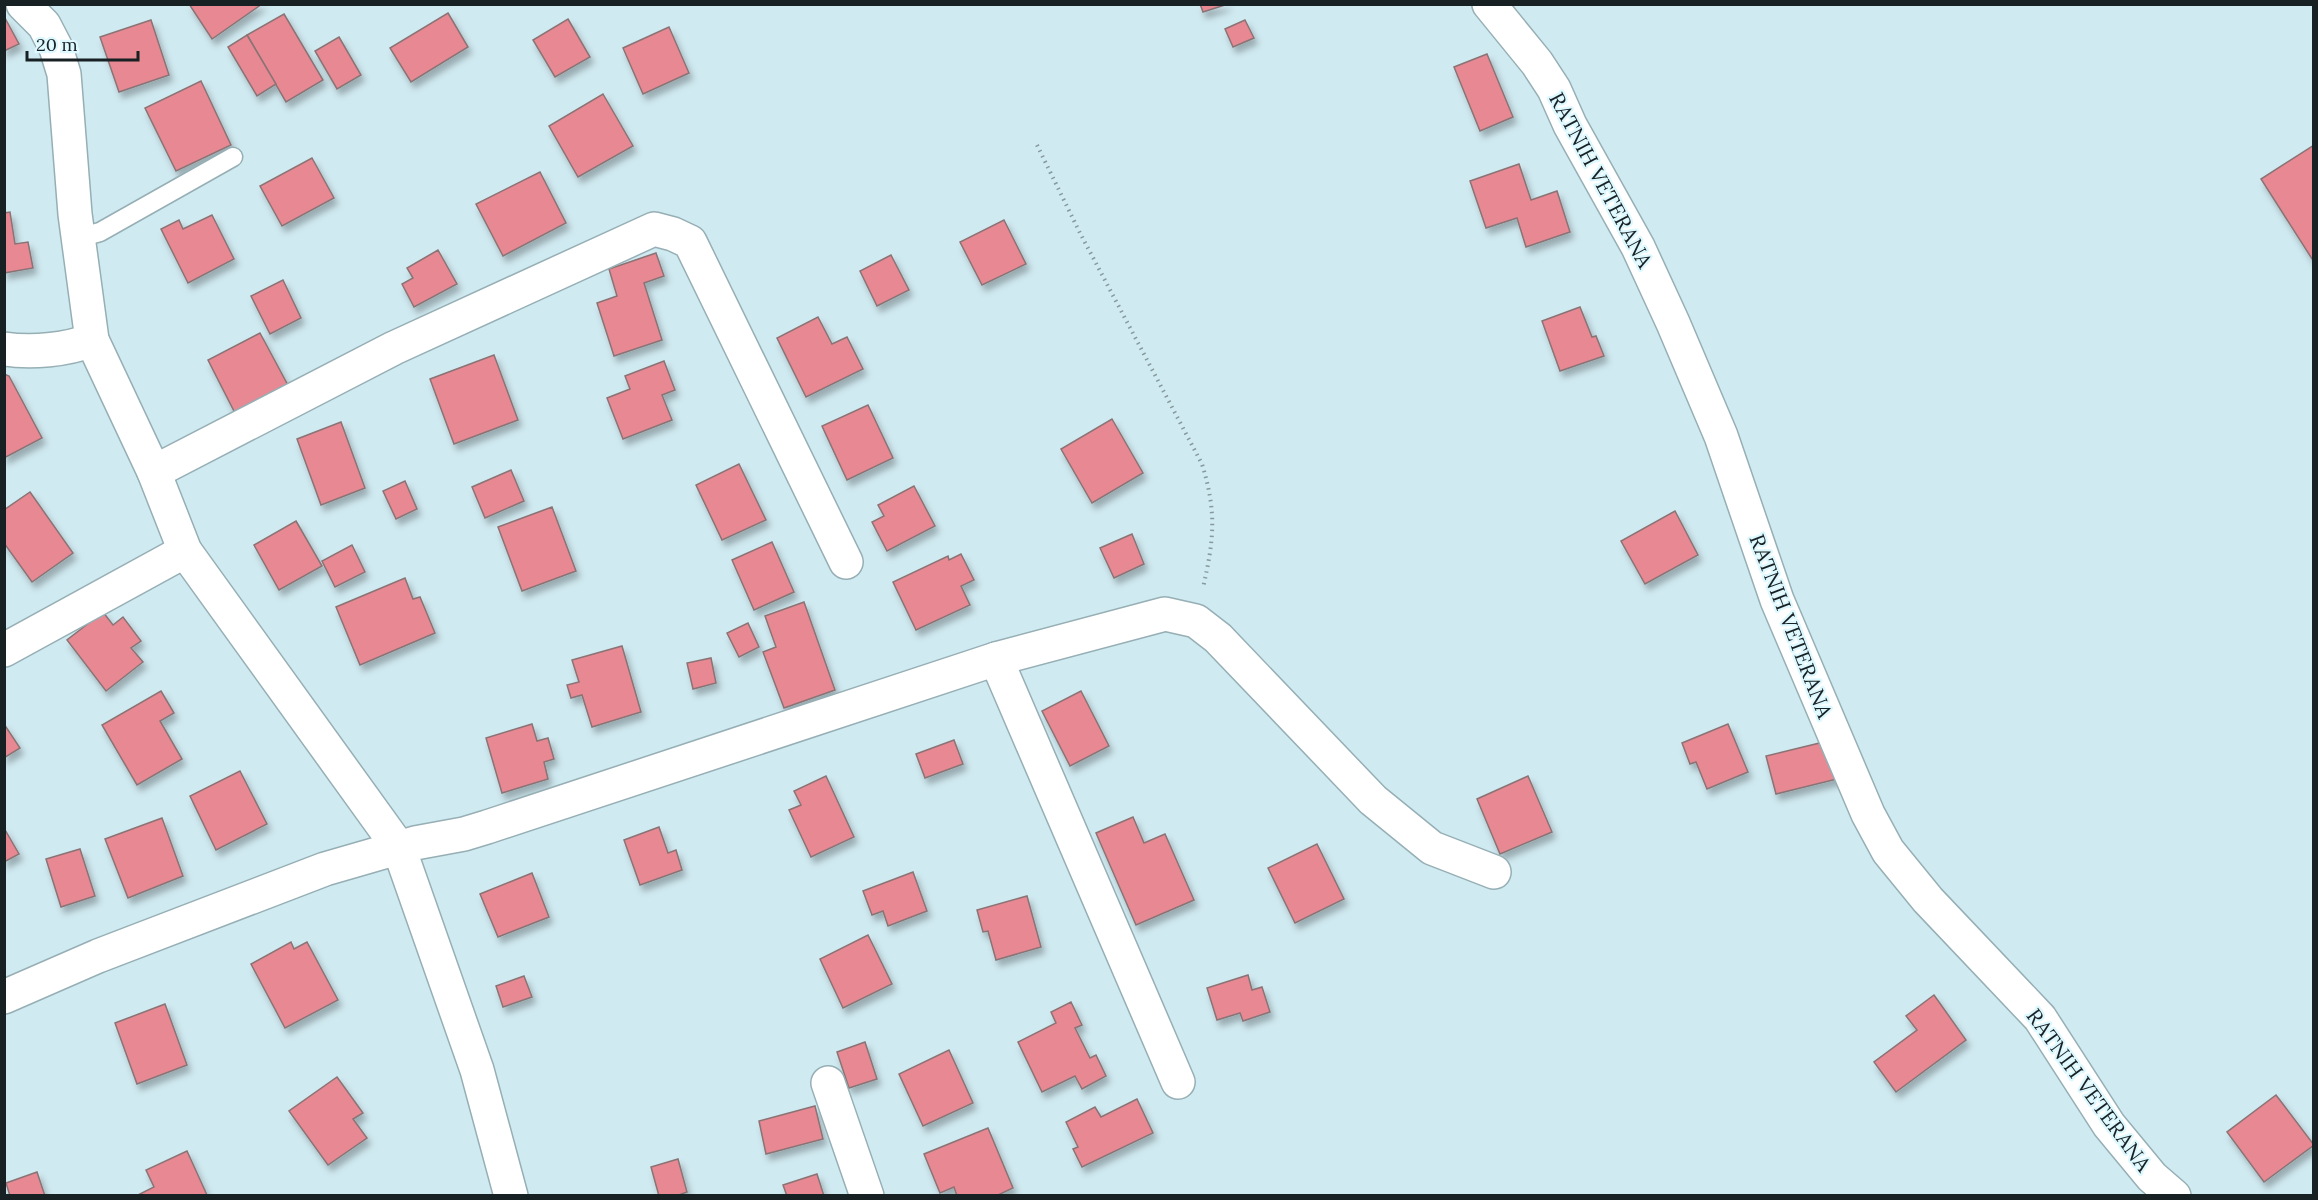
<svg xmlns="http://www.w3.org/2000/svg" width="2318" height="1200" viewBox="0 0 2318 1200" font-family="Lora,serif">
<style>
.building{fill:#e78892;stroke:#8a7375;stroke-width:1.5;filter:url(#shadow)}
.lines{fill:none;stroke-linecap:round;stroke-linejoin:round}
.lane-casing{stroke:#96afb5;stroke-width:21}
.street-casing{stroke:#96afb5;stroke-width:36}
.path{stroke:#86999f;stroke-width:4;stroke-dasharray:1.5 4.5;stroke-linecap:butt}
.lane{stroke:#fff;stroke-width:18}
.street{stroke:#fff;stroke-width:33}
.labels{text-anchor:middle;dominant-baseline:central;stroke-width:4.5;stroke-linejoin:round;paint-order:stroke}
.street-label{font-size:21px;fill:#172023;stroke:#ddf8fe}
</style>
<defs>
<filter id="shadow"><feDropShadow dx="3.5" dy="6" stdDeviation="3" flood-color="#0004"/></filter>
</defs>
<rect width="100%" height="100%" fill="#d0eaf1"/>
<g class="building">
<path d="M189 4H262L212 39Z"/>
<path d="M1200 4H1228L1203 12Z"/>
<path d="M448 13 468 47 411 82 390 48Z"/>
<path d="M284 14 323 80 286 102 247 35Z"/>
<path d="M5 18 19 44 4 51V19Z"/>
<path d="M568 19 590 57 555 77 533 40Z"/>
<path d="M151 20 169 75 119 92 100 37Z"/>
<path d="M1245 20 1254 38 1233 47 1225 29Z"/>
<path d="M669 27 689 73 643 94 623 48Z"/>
<path d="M247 35 276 84 257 96 228 47Z"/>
<path d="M339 37 361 75 337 89 315 51Z"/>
<path d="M1487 54 1513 117 1480 131 1454 67Z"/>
<path d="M201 81 231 145 176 171 145 108Z"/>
<path d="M603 94 633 146 578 177 549 126Z"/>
<path d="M2314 145V262L2261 179Z"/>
<path d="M312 158 334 198 282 226 260 186Z"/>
<path d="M1519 164 1531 200 1557 191 1570 232 1526 247 1517 218 1486 228 1470 181Z"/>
<path d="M540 172 566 223 503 256 476 204Z"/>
<path d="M10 212 15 244 28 242 33 268 4 273V213Z"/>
<path d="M212 215 234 259 188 283 161 229 179 220 183 229Z"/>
<path d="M1004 220 1026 264 982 285 960 242Z"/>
<path d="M438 250 457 284 414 307 402 284 413 278 407 268Z"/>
<path d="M656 253 664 276 644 283 662 340 614 356 597 303 617 296 609 269Z"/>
<path d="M891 255 909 290 877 306 860 271Z"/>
<path d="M283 280 301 318 270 334 251 296Z"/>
<path d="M1580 307 1592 337 1596 336 1604 356 1560 371 1542 321Z"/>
<path d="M818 317 832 344 847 337 863 369 806 397 777 338Z"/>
<path d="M260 333 290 389 237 417 208 360Z"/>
<path d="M494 355 518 420 454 444 430 379Z"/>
<path d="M664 361 675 390 662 395 672 420 623 439 607 398 630 389 625 376Z"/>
<path d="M4 374 9 376 42 438 4 458Z"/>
<path d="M868 405 893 458 847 480 822 426Z"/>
<path d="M1112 419 1143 473 1092 503 1061 449Z"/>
<path d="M341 422 365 488 321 505 297 439Z"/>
<path d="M739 464 766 520 722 540 696 485Z"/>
<path d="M511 470 524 501 485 518 472 487Z"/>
<path d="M405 481 417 509 396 519 383 491Z"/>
<path d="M914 486 935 526 887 551 872 522 884 516 878 505Z"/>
<path d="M30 492 73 553 32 582 4 543V510Z"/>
<path d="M552 507 576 571 522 591 498 527Z"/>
<path d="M1675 511 1698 555 1645 584 1621 541Z"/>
<path d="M296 521 322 566 279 590 254 545Z"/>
<path d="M1132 534 1144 564 1114 578 1100 548Z"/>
<path d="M772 542 794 592 754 610 732 560Z"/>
<path d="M352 545 365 572 335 587 322 561Z"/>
<path d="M961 554 974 580 961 586 970 605 916 630 893 582 948 556 949 560Z"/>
<path d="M405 578 413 599 420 597 435 633 360 665 336 607Z"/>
<path d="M804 602 835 690 784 708 763 652 776 647 765 616Z"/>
<path d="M103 612 113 625 123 617 141 641 131 648 143 662 106 691 67 640Z"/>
<path d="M748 623 759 647 739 657 727 633Z"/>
<path d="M622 646 641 712 592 727 582 695 571 698 567 685 579 682 572 660Z"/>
<path d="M711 658 716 683 693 689 687 663Z"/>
<path d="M161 691 174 713 160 721 182 759 137 785 102 725Z"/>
<path d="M1081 691 1109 746 1070 766 1042 711Z"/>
<path d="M4 724 20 748 4 758Z"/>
<path d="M532 724 537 741 548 738 554 759 544 762 548 779 502 793 486 738Z"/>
<path d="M1728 724 1748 772 1707 789 1696 762 1690 764 1682 743Z"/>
<path d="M954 740 963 764 925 778 916 754Z"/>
<path d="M1832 740 1841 778 1776 794 1766 756Z"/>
<path d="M240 771 267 824 216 850 190 796Z"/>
<path d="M826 776 854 837 811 857 789 810 801 805 794 791Z"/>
<path d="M1528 776 1552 832 1500 854 1477 799Z"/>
<path d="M1133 817 1144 843 1165 834 1194 900 1136 925 1096 833Z"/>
<path d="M162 818 183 876 128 898 105 839Z"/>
<path d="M659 827 668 853 676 850 682 870 640 885 624 840Z"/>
<path d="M4 828 19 854 4 862Z"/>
<path d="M1317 844 1344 899 1295 923 1268 868Z"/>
<path d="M80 849 95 896 61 907 46 859Z"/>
<path d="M913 872 927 911 888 926 883 911 872 915 863 891Z"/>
<path d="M532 873 549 917 498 937 480 894Z"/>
<path d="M1027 896 1041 947 996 960 988 931 983 932 977 910Z"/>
<path d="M868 935 892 984 843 1008 820 959Z"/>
<path d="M291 942 294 949 307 942 338 1000 285 1028 251 964Z"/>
<path d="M1248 975 1252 990 1262 987 1270 1012 1243 1021 1240 1013 1217 1020 1207 988Z"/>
<path d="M524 976 532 997 503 1007 496 986Z"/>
<path d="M1934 995 1966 1040 1896 1092 1874 1062 1917 1030 1906 1016Z"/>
<path d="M1071 1002 1082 1025 1075 1028 1090 1058 1096 1055 1106 1076 1082 1089 1075 1076 1042 1092 1018 1042 1056 1023 1051 1012Z"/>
<path d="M165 1004 187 1065 137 1084 115 1023Z"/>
<path d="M865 1042 877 1079 849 1088 837 1052Z"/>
<path d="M949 1050 973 1103 923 1126 899 1074Z"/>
<path d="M337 1077 363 1113 353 1119 367 1138 328 1165 289 1111Z"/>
<path d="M2276 1095 2314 1145 2264 1182 2227 1132Z"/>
<path d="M1137 1099 1153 1133 1082 1167 1073 1149 1078 1147 1066 1122 1095 1107 1101 1117Z"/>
<path d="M815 1106 823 1139 766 1154 759 1121Z"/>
<path d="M988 1128 1013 1188 996 1196H957L954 1187 940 1193 924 1154Z"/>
<path d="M187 1151 207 1195 136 1196 154 1187 146 1170Z"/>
<path d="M678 1159 687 1192 676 1196H659L651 1167Z"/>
<path d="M37 1172 45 1196H10L6 1183Z"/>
<path d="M817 1174 824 1196H787L783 1185Z"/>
</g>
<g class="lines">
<defs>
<path id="lane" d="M78 238 100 232 233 157"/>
<g id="street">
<path d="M23 4 44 25 56 48 64 74 75 214 92 340 154 472 185 551 399 848 477 1070 511 1196"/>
<path d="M1489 4 1537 63 1554 89 1570 125 1638 247 1673 323 1721 436 1777 600 1868 814 1888 851 1928 900 2040 1018 2109 1125 2152 1177 2174 1196"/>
<path d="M4 349C32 353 66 350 92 340"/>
<path d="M154 472 394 348 654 229 673 234 690 242 846 562"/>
<path d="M4 650 185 551"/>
<path d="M996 659 1178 1082"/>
<path d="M4 997 98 956 325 869 415 843 464 834 487 827 996 659 1165 614 1196 621 1218 638 1373 800 1432 848 1494 872"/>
<path d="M828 1083 867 1196"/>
</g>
</defs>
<use href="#lane" class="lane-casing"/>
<use href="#street" class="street-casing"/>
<path class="path" d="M1037 145 1080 233 1202 464C1217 513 1214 539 1203 588"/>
<use href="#lane" class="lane"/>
<use href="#street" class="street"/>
</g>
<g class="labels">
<g class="street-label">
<text transform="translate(1601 180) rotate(62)">RATNIH VETERANA</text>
<text transform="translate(1791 626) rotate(69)">RATNIH VETERANA</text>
<text transform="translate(2089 1090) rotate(54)">RATNIH VETERANA</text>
</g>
</g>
<rect width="2318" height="1200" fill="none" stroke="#172023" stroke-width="12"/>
<path d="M27 51v9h111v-9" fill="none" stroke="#172023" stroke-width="3"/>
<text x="36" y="51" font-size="18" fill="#172023" stroke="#ddf8fe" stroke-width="4.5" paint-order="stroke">20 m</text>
</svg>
